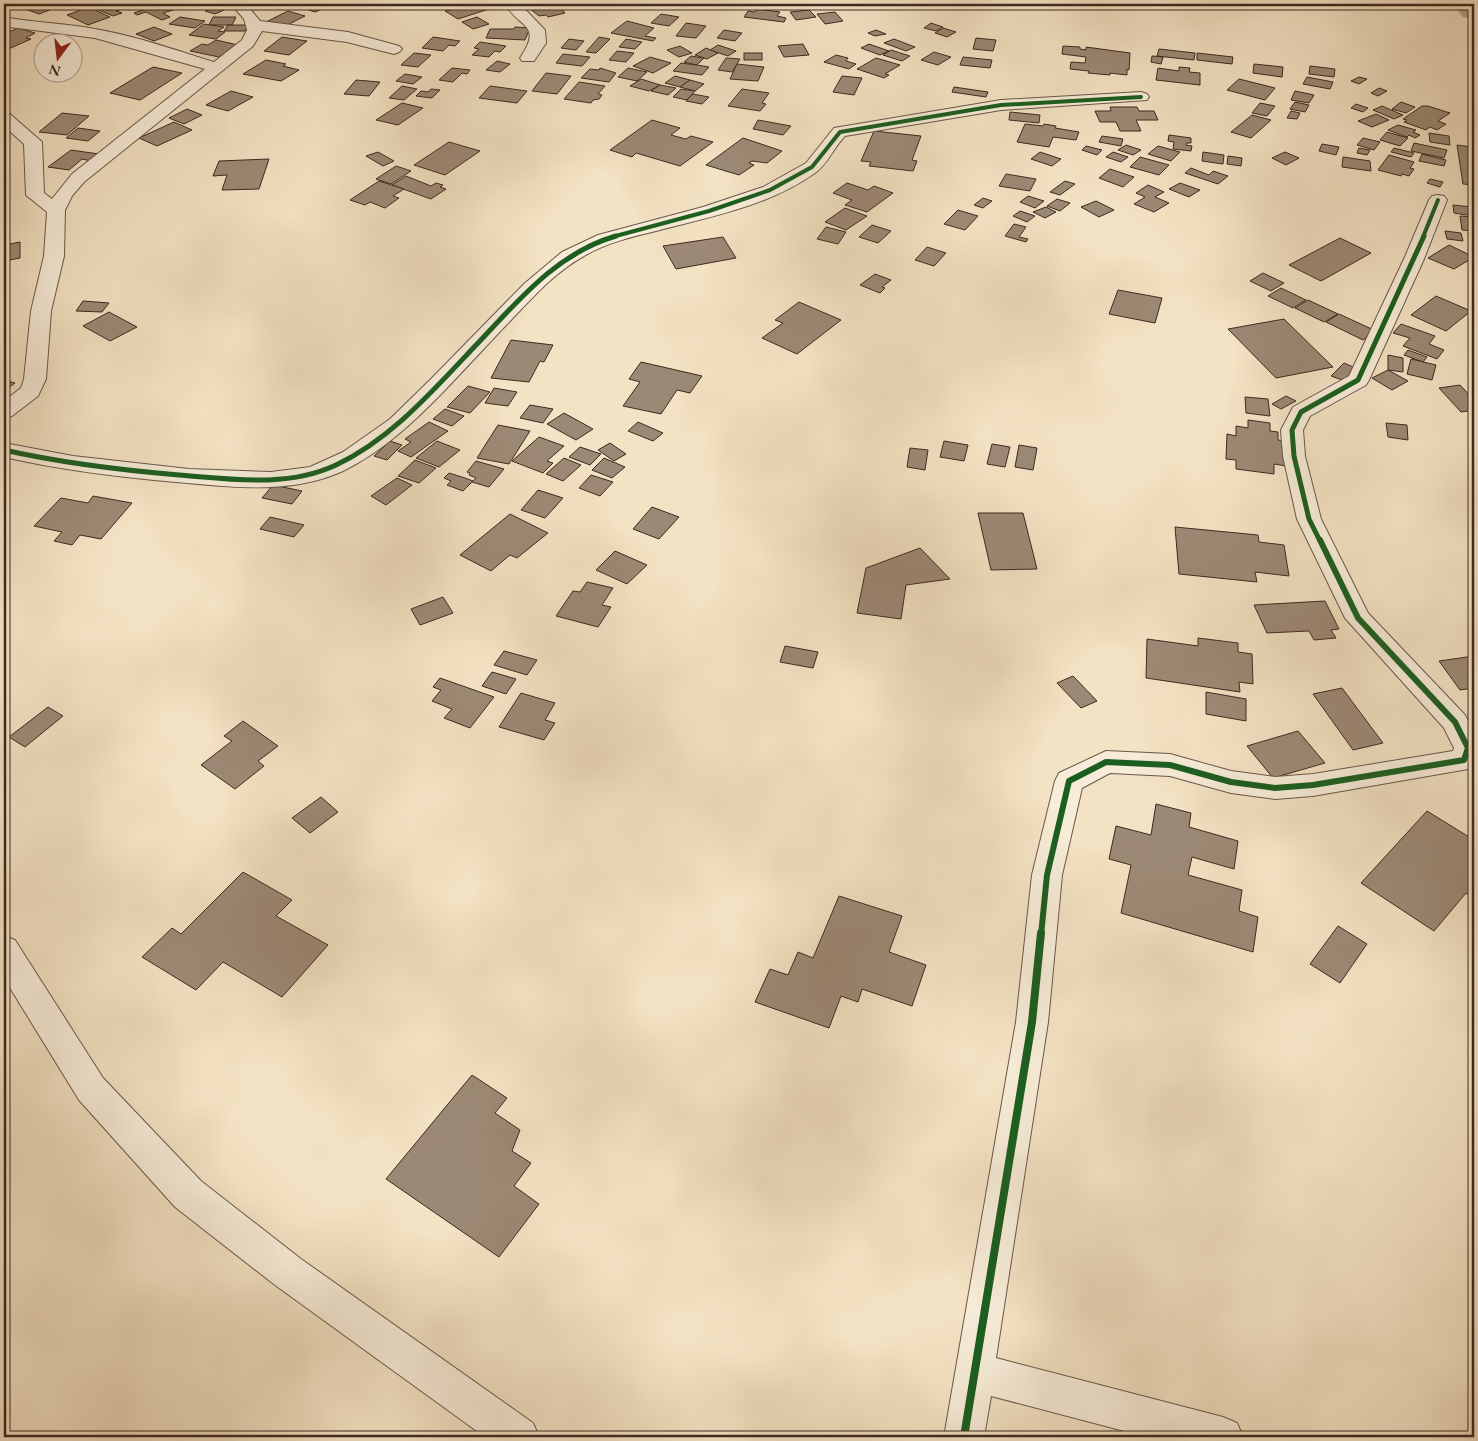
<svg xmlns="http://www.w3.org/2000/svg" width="1478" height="1441" viewBox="0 0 1478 1441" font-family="'EB Garamond',serif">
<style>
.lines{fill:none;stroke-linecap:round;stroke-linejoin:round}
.river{fill:#b5a38c;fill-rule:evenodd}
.building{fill:#9c8975;stroke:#3d2920}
.street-casing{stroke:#6a5749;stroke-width:2}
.street{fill:#f7ecd8;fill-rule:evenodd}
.cycleway-far3-casing{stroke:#f7ecd8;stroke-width:5.5}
.cycleway-far2-casing{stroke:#f7ecd8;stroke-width:8}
.cycleway-far1-casing{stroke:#f7ecd8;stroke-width:9}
.cycleway-casing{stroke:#f7ecd8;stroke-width:11}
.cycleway-far3{stroke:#1b5e20;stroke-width:4}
.cycleway-far2{stroke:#1b5e20;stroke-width:5}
.cycleway-far1{stroke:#1b5e20;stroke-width:6}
.cycleway{stroke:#1b5e20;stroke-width:8}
</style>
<rect width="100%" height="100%" fill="#f3e2c3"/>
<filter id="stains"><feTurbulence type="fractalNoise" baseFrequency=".004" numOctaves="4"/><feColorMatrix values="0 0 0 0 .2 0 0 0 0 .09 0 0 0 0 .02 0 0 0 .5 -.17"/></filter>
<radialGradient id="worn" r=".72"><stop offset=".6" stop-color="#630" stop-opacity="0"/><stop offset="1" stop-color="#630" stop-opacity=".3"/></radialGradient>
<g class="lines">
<path class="river" d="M1453 4H1474V19L1463 17Z"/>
</g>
<g class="building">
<path d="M38 4H44L55 8 39 14 25 9Z"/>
<path d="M117 4H139L141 5 129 10 115 5Z"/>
<path d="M161 4 173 10 163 13 170 17 162 20 146 12 137 15 134 13Z"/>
<path d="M308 4H334L315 12 300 7Z"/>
<path d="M439 4H479L489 9 458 19 445 11 450 10Z"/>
<path d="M546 4H568L573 8 562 10 565 13 548 17 546 15 539 16 529 8Z"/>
<path d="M113 5 122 9 116 11 122 13 113 16 99 10Z"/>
<path d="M215 6 224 10 215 14 205 11Z"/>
<path d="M89 7 110 17 88 25 67 15Z"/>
<path d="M757 9 780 12 777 16 786 18 784 22 744 17 748 11 755 12Z"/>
<path d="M809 10 816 17 796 20 790 12Z"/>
<path d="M288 11 305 16 283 27 266 22Z"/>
<path d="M835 12 843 21 825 24 817 14Z"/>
<path d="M661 14 679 17 669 26 651 23Z"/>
<path d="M180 17 205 21 195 28 169 24Z"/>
<path d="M213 17H236L232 25H209Z"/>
<path d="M477 17 489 24 473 29 462 22Z"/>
<path d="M627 21 654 28 645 36 656 38 653 41 611 33Z"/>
<path d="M686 23 706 26 696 38 676 36Z"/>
<path d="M931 23 943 27 936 31 924 28Z"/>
<path d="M204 24 224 27 218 31 225 32 216 39 189 35Z"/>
<path d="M228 25H249L245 31H224Z"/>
<path d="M154 27 172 34 154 41 136 34Z"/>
<path d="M515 27 530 28 525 40 486 38 490 29H513Z"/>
<path d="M18 28 35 33 26 38 31 39 4 51V34Z"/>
<path d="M943 28 956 32 947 37 935 33Z"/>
<path d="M724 30 742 33 735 41 717 38Z"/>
<path d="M876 30 886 34 875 36 868 33Z"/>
<path d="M282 37 307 41 289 55 264 51Z"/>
<path d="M433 37 460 41 455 46 449 45 443 51 422 48Z"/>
<path d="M599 37 610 39 596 53 586 52Z"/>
<path d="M976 38 996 40 993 51 973 49Z"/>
<path d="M569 39 584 41 576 50 561 48Z"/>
<path d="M626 39 642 42 635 49 619 47Z"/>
<path d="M894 39 915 47 906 51 884 43Z"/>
<path d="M216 40 238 45 219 57 190 51 202 44 208 45Z"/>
<path d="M480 42 506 46 500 52 495 51 489 57 472 55 479 49 474 48Z"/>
<path d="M803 44 809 55 784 57 778 46Z"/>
<path d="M869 44 889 51 880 55 861 48Z"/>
<path d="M718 45 736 51 728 56 710 50Z"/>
<path d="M680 46 692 53 679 57 667 50Z"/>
<path d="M1063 46 1080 47V49L1086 50V47L1130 53 1129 70 1127 69V75L1110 73V75L1088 73 1089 71 1070 69 1071 62 1085 63 1086 57 1062 54Z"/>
<path d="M706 48 718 53 707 59 695 55Z"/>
<path d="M1159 49 1195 53 1194 60 1157 56Z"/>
<path d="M891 50 910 56 902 61 883 55Z"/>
<path d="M617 51 634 53 626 62 609 60Z"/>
<path d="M934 52 951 57 938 65 921 60Z"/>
<path d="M414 53 431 55 418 67 401 65Z"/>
<rect x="744" y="53" width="18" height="7"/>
<path d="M1197 53 1233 57 1232 64 1197 60Z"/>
<path d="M563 54 590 57 582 66 556 63Z"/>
<path d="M836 55 848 58 846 61 856 64 849 69 824 62Z"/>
<path d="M691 56 704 58 697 65 684 62Z"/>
<path d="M1152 56 1163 57 1161 64 1151 62Z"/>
<path d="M650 57 671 63 653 73 633 66Z"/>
<path d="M963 57 992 60 990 68 960 65Z"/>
<path d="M726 58 740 59 732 72 718 70Z"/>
<path d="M876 58 900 65 885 74 889 75 884 78 857 69Z"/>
<path d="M266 60 286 64 283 66 299 70 281 81 243 74Z"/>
<path d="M497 61 510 64 500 72 486 70Z"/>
<path d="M681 63 697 65 709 67 702 75 673 71Z"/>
<path d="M737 64 764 67 758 81 730 79Z"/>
<path d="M1254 64 1283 67 1282 77 1253 73Z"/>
<path d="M1310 66 1335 69 1334 77 1309 74Z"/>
<path d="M153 67 182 73 140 100 110 93Z"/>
<path d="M1179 67 1190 68 1189 72 1200 73V85L1156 80 1158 68 1179 71Z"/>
<path d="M452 68 470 70 467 74 462 73 453 82 439 80Z"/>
<path d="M600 68 616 73 609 82 581 78 590 69 599 70Z"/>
<path d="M628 68 647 72 637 81 618 77Z"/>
<path d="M546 73 571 76 557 94 532 91Z"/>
<path d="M405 74 422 77 413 84 396 81Z"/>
<path d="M675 76 690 80 680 87 665 83Z"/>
<path d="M842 76 862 78 854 95 833 92Z"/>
<path d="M1307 77 1333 82 1330 89 1303 84Z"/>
<path d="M1359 77 1367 79 1359 84 1351 81Z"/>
<path d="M641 79 660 85 649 91 630 86Z"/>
<path d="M1239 79 1275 88 1265 100 1227 90Z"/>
<path d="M356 80 380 82 369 96 344 94Z"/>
<path d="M690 80 704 84 695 91 680 87Z"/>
<path d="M579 82 605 86 598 94 602 95 599 99 593 100 591 103 564 99Z"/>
<path d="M660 85 676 88 668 95 651 91Z"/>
<path d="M402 86 417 89 404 100 389 98Z"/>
<path d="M490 86 527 91 517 103 479 98Z"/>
<path d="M954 87 988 92 986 97 952 92Z"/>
<path d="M1379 88 1387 91 1378 96 1371 93Z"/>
<path d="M431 89 440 90 432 98 416 96 421 91 428 92Z"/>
<path d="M681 89 695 91 687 100 673 97Z"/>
<path d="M742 89 769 93 762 103 766 104 760 111 728 106Z"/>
<path d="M231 91 253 97 228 111 206 105Z"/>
<path d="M1295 91 1314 95 1309 103 1291 100Z"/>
<path d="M693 94 709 97 702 104 686 101Z"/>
<path d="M1295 102 1309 105 1305 112 1290 109Z"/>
<path d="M1401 102 1415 107 1406 113 1392 109Z"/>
<path d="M402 103 423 108 398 125 376 120Z"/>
<path d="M1260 103 1275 106 1267 116 1252 113Z"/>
<path d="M1356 104 1368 108 1363 112 1351 108Z"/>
<path d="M1382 106 1403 115 1394 119 1373 110Z"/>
<path d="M1422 106H1428L1450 113 1438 121 1446 124 1437 130 1430 127 1426 130 1404 122 1407 120 1403 119Z"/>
<path d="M1110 107H1137L1139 111H1154L1158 120H1136L1141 131H1120L1116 122H1100L1095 111H1111Z"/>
<path d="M187 109 202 115 184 124 169 118Z"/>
<path d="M1291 111 1300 113 1297 119 1287 118Z"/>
<path d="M1010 112 1040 115 1039 123 1009 120Z"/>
<path d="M62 113 89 116 67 135 39 132Z"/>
<path d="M1376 114 1389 120 1372 127 1358 121Z"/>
<path d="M1252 115 1271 120 1251 138 1231 132Z"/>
<path d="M652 120 680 128 671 135 686 139 691 136 713 142 680 166 636 153 632 157 610 150Z"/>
<path d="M758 120 791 126 783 135 753 129Z"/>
<path d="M174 122 192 130 157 146 139 138Z"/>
<path d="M1025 124 1043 126 1044 124 1056 126 1055 128 1079 132 1076 140 1053 137 1049 147 1017 142Z"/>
<path d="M1398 125 1416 130 1413 132 1420 135 1415 138 1409 135 1407 137 1388 130Z"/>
<path d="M78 128 100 131 88 141 66 138Z"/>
<path d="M874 131 921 136 912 160 917 161 913 171 869 166 871 162 861 161Z"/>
<path d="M1387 132 1408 138 1400 146 1380 140Z"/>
<path d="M1429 133 1449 136 1450 145 1430 142Z"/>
<path d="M1169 135 1191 138V143H1187L1186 145 1192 146 1191 151 1173 149 1174 142 1168 141Z"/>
<path d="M1102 136 1123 139 1121 146 1099 142Z"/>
<path d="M743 138 782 151 767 163 752 161 749 163 754 165 739 175 706 165Z"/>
<path d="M1363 138 1380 142 1374 150 1357 145Z"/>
<path d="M449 142 480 151 445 175 414 165Z"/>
<path d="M1414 143 1447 150 1444 158 1411 151Z"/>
<path d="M1322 144 1339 147 1336 155 1319 151Z"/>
<path d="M1473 144 1474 145V185L1463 184 1457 145 1473 147Z"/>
<path d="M1126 145 1141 150 1133 155 1118 150Z"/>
<path d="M1086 146 1102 150 1097 155 1082 150Z"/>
<path d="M1158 146 1180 152 1171 161 1148 154Z"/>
<path d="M1359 148 1370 150 1367 155 1357 153Z"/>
<path d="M1394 148 1414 153 1411 157 1391 152Z"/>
<path d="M71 150 99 154 91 161 82 159 69 170 48 167Z"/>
<path d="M378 152 394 161 383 166 366 156Z"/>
<path d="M1040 152 1061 159 1052 166 1031 159Z"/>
<path d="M1113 152 1128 157 1121 162 1106 157Z"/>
<path d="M1203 152 1224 155 1223 164 1202 161Z"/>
<path d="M1285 152 1299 158 1286 165 1272 158Z"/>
<path d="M1422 154 1446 160 1444 166 1419 161Z"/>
<path d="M1389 155 1414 162 1410 168 1414 169 1409 176 1402 174 1401 176 1378 170Z"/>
<path d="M1228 156 1242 158 1241 166 1227 164Z"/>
<path d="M1140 157 1169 165 1159 175 1130 167Z"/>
<path d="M1343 157 1370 161 1371 171 1342 167Z"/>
<path d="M269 159 259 189 222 190 227 175 213 176 219 161Z"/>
<path d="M396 166 411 171 391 184 376 179Z"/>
<path d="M1191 168 1209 175 1213 171 1228 176 1218 184 1185 173Z"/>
<path d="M1110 169 1134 177 1123 187 1099 178Z"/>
<path d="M1006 174 1036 179 1030 191 999 186Z"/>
<path d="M406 176 431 186 436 183 443 185 440 187 446 189 431 199 392 185Z"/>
<path d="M1430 179 1443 182 1440 187 1427 183Z"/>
<path d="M379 181 404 189 393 196 399 198 385 208 370 202 365 205 350 200Z"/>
<path d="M1065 181 1075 184 1060 195 1050 192Z"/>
<path d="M847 183 868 190 874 186 893 193 867 212 845 205 852 200 833 193Z"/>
<path d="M1180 183 1200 190 1189 197 1169 189Z"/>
<path d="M1148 185 1164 192 1155 197 1169 203 1154 212 1134 204 1145 197 1136 193Z"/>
<path d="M1028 196 1044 201 1035 208 1020 202Z"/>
<path d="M983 198 992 201 983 208 974 205Z"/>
<path d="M1057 199 1070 203 1060 211 1047 206Z"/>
<path d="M1096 201 1114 210 1099 217 1081 207Z"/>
<path d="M1453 205 1472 207 1473 216 1454 213Z"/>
<path d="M1046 207 1056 212 1045 218 1033 212Z"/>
<path d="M845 208 867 216 846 230 825 222Z"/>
<path d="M958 210 978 216 965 230 944 224Z"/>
<path d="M1020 211 1035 216 1027 222 1013 216Z"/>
<path d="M1460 216 1474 217V231L1462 230Z"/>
<path d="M1014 224 1026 227 1019 237 1028 239 1026 242 1005 236Z"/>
<path d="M872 225 891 231 878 243 859 237Z"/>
<path d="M826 227 846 232 838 244 817 239Z"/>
<path d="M1445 231 1461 233 1463 241 1447 239Z"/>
<path d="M1468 233 1474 234V244H1470Z"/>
<path d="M723 237 736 258 676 269 663 246Z"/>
<path d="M1340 238 1371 253 1321 281 1289 265Z"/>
<path d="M20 242V258L4 261V245Z"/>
<path d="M1449 245 1474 257 1454 269 1428 258Z"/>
<path d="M927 247 946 253 934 266 915 260Z"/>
<path d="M1263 273 1284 283 1271 291 1250 281Z"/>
<path d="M875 274 891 280 882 287 885 288 880 293 860 285Z"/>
<path d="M1281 288 1306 300 1293 308 1268 296Z"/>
<path d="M1118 290 1162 298 1155 323 1109 314Z"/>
<path d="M1436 296 1471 311 1446 331 1411 315Z"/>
<path d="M1308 300 1338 314 1324 322 1295 308Z"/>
<path d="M83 301 109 303 102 312 76 311Z"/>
<path d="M799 302 841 320 797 354 762 338 783 323 775 320Z"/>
<path d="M109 312 137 327 110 341 83 326Z"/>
<path d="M1339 314 1376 331 1363 340 1326 322Z"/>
<path d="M1284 319 1333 367 1276 378 1228 329Z"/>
<path d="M1401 324 1435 336 1429 344 1444 350 1437 359 1403 346 1410 338 1393 333Z"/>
<path d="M511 340 553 345 544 362 540 361 529 382 491 378Z"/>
<path d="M1408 350 1427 357 1423 362 1404 355Z"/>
<path d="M1388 355 1403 358V372L1388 370Z"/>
<path d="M1411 359 1436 365 1432 380 1407 374Z"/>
<path d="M641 362 702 376 690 393 677 390 661 414 623 406 640 382 629 379Z"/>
<path d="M1344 363 1358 369 1345 381 1331 376Z"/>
<path d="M1388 370 1408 381 1392 390 1372 378Z"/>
<path d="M4 380 15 383 4 391Z"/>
<path d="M1460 385 1474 400V410L1461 412 1439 388Z"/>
<path d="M468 386 490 392 470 413 447 407Z"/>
<path d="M494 388 517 392 508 406 485 403Z"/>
<path d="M1286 396 1296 401 1281 409 1272 404Z"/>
<path d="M1245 397 1268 399 1270 416 1246 413Z"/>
<path d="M530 405 553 409 543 423 520 418Z"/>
<path d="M445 409 464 416 452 426 433 419Z"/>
<path d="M564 413 593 429 576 440 547 424Z"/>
<path d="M1248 420 1270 423V431L1278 432V440L1285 441 1292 467 1274 464V474L1236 469V460L1226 459 1227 434 1236 436V426L1248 428Z"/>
<path d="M429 422 448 431 411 457 398 451 411 442 405 439Z"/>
<path d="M638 422 663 433 653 441 628 431Z"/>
<path d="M1386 423 1407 425 1408 440 1388 437Z"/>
<path d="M498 425 530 431 509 464 477 458Z"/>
<path d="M539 437 564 446 547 461 553 463 543 473 512 461Z"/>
<path d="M390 441 402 445 387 460 374 456Z"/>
<path d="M437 441 460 450 439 467 416 458Z"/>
<path d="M944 441 968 445 964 461 940 457Z"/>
<path d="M610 443 626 454 614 461 598 450Z"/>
<path d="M992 444 1010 447 1005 467 987 464Z"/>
<path d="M1019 445 1037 448 1033 470 1015 467Z"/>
<path d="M580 447 601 454 590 465 569 457Z"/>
<path d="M910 448 928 450 925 470 907 467Z"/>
<path d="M564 458 581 465 563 481 546 474Z"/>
<path d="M604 458 625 467 612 478 592 470Z"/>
<path d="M415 460 436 468 419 483 398 476Z"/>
<path d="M476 461 504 469 489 487 472 482 476 478 469 475 470 473 467 472Z"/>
<path d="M449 473 465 478 473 481 463 491 447 485 451 481 444 478Z"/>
<path d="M591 475 613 482 600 496 579 488Z"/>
<path d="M397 478 412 485 386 505 371 496Z"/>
<path d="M273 485 302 491 292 504 262 498Z"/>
<path d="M538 490 563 498 545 518 521 510Z"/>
<path d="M93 496 132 503 101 539 80 535 72 545 54 541 62 532 34 526 61 498 88 503Z"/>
<path d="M652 507 679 517 659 539 633 529Z"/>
<path d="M978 513H1023L1037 569 991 570Z"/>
<path d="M510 514 548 533 517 558 510 555 491 571 460 555Z"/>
<path d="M270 517 304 525 294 537 260 529Z"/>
<path d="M1175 527 1258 535 1259 542 1284 545 1289 576 1255 572 1257 582 1179 574Z"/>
<path d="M920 548 950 579 906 585 901 619 857 613 866 568Z"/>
<path d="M615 551 647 565 627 584 596 570Z"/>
<path d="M587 582 613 588 602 605 611 607 598 627 556 616 573 591 580 592Z"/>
<path d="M443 597 453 613 420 625 411 609Z"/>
<path d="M1325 601 1339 629 1331 630 1336 638 1314 640 1309 631 1267 633 1254 605Z"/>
<path d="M1198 638 1238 643V652L1252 654 1253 684 1239 682 1240 692 1146 678 1147 639 1198 646Z"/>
<path d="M785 646 818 652 813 668 780 662Z"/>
<path d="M504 651 537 660 527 675 494 665Z"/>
<path d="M1474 656V688L1460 690 1439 661Z"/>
<path d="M492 672 516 679 506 694 482 686Z"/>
<path d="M1073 676 1097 701 1081 708 1057 683Z"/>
<path d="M440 678 494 697 470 728 444 718 452 709 432 701 441 690 433 687Z"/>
<path d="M1342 688 1383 743 1353 750 1313 694Z"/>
<path d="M1206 692 1246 699V721L1206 714Z"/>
<path d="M521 693 555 703 545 720 555 723 544 740 499 727Z"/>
<path d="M48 707 63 716 25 747 9 737Z"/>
<path d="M243 721 278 746 258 761 264 766 235 789 201 765 232 741 224 736Z"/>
<path d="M1298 731 1325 763 1273 778 1247 746Z"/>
<path d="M321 797 338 812 310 833 292 818Z"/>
<path d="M1156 804 1191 813 1189 827 1238 841 1234 869 1192 857 1188 875 1242 890 1239 911 1258 917 1253 952 1121 913 1131 865 1109 859 1116 826 1151 835Z"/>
<path d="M1427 811 1474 840V899L1466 893 1434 931 1361 883Z"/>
<path d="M243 872 292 900 276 916 328 945 282 997 223 962 196 990 142 957 172 928 181 934Z"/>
<path d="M839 896 902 916 889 952 926 965 912 1006 862 989 858 1002 841 996 829 1028 755 1002 770 969 788 975 798 952 813 958Z"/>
<path d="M1338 926 1367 944 1340 983 1310 964Z"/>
<path d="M472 1075 507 1098 495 1113 520 1130 512 1151 531 1163 514 1186 539 1204 499 1257 386 1179Z"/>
</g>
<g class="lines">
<defs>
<g id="street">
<path d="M231 4H246L260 21 348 32 399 46 402 49 399 52 394 54 347 42 262 31 253 46 84 182 72 196 65 210 64 256 51 311 46 379 38 396 12 416 4 418V401L21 388 24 379 31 311 44 256 47 212 26 195 24 144 4 126V113L10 114 42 142 44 193 52 199 72 174 205 69 95 38 10 27 4 26V17C34 23 65 23 95 29 136 36 175 50 214 62L242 40 247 30 244 19Z"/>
<path d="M505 4H520L545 30 546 43 534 61H522L520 58C543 24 520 29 505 4Z"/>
<path d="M1141 92 1147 94 1149 97 1147 100 1001 110 845 136C834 147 828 164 815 173 769 206 709 217 656 231 631 237 606 243 584 256 555 272 534 296 511 320 489 343 467 367 445 390 415 421 382 452 343 471 290 495 232 487 176 482 118 477 61 470 4 457V443L73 456 189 469 271 472 310 467 343 452 390 419 430 380 524 284 562 252 598 235 703 207 763 187 806 163 834 128 1001 100Z"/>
<path d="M1438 195 1444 196 1447 200 1424 259 1369 380 1366 385 1310 416 1303 430 1305 456 1321 519 1368 613 1465 715 1474 733V768L1313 796 1275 799 1231 793 1170 776 1110 773 1082 788 1062 875 1048 1022 996 1358 1223 1417 1237 1423 1243 1437H1147L991 1396 984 1437H944L1016 1022 1032 875 1055 781 1059 773 1106 751 1170 754 1231 771 1275 777 1313 774 1453 751 1454 748 1444 728 1345 618 1297 519 1283 456 1281 430 1293 407 1349 376 1404 259 1429 200 1432 196Z"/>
<path d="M4 936 15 940 103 1078 201 1181 301 1259 533 1423 539 1437H485L275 1285 175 1207 79 1100 4 978Z"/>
</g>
</defs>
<use href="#street" class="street-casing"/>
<use href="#street" class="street"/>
<defs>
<g id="cycleway-far3">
<path d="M612 237 709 211 770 190 812 167 840 132 1001 105 1141 97"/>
<path d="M1423 237 1438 200"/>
</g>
<g id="cycleway-far2">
<path d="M4 450C62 463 120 470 179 475 231 479 287 488 336 465 393 438 435 388 478 343 519 300 557 253 616 236"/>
<path d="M1320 541 1309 519 1294 456 1292 430 1301 412 1358 380 1424 236"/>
</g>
<path id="cycleway-far1" d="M1041 935 1047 875 1069 781 1106 762 1170 765 1231 782 1275 788 1313 785 1464 760 1468 748 1455 722 1358 618 1320 540"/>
<path id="cycleway" d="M964 1437 1032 1022 1041 933"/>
</defs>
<use href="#cycleway-far3" class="cycleway-far3-casing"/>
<use href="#cycleway-far2" class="cycleway-far2-casing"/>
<use href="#cycleway-far1" class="cycleway-far1-casing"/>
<use href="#cycleway" class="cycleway-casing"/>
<use href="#cycleway-far3" class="cycleway-far3"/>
<use href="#cycleway-far2" class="cycleway-far2"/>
<use href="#cycleway-far1" class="cycleway-far1"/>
<use href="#cycleway" class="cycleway"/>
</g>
<rect width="1478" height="1441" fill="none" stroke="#f3e2c3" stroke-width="20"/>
<rect x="5" y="5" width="1468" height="1431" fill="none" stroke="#3d2920" stroke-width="2.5"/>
<rect x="10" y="10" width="1458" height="1421" fill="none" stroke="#3d2920"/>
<g transform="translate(58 58) rotate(195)"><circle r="24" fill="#f7ecd8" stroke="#ad9e8e"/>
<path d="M0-4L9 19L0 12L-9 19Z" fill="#8f2418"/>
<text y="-8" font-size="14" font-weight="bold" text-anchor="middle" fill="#3d2920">N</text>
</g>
<rect width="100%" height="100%" filter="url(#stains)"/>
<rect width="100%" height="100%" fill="url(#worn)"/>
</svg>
